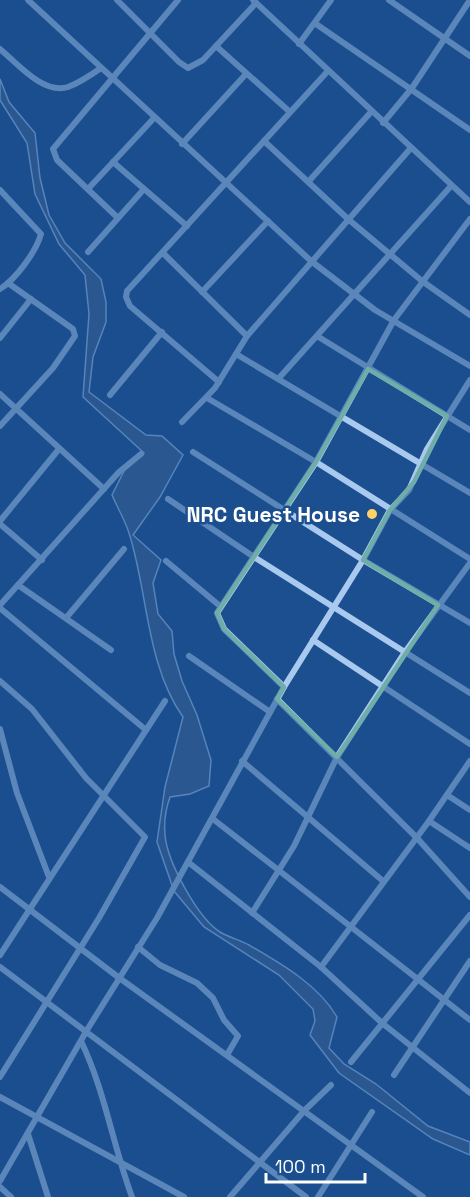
<svg xmlns="http://www.w3.org/2000/svg" width="470" height="1197" viewBox="0 0 470 1197" font-family="'Space Grotesk',sans-serif">
<style>
.water{fill:#3c6290;stroke:#9cc4f0;stroke-width:1.5}
.lines{fill:none;stroke-linecap:round;stroke-linejoin:round}
.street{stroke:#a9c9ee;stroke-width:6}
.marked{fill:none;stroke:#6fada8;stroke-width:4.5;stroke-linejoin:round}
.poi-dot{fill:#ffd166;stroke:#1b4f8f;stroke-width:2}
.labels{text-anchor:middle;dominant-baseline:central;stroke-width:5;stroke-linejoin:round;paint-order:stroke}
.poi-label{font-size:21px;font-weight:bold;fill:#fff;stroke:#1b4f8f;text-anchor:end}
</style>
<rect width="100%" height="100%" fill="#1b4f8f"/>
<path class="water" d="M0 79 9 102 35 133 40 178 49 215 65 243 101 279 106 302V322L93 357 89 392 146 435 162 436 183 455 160 497 133 535 161 560 153 583 158 614 172 631 174 654 182 681 197 715 211 760 209 786 190 794 170 797C165 811 163 826 166 842 171 867 198 918 220 932 228 937 240 940 249 945 280 963 319 985 337 1017L329 1048 344 1064 376 1084 428 1126 470 1142V1155L433 1139 339 1073 310 1035 315 1021 313 1009 279 975 204 927 174 891 157 842 165 787 183 717C146 665 148 592 129 533 125 520 117 507 112 495L124 471 144 453 83 397 89 314 85 275 59 244 35 194 27 143 0 100Z"/>
<g class="lines">
<g class="street">
<path d="M28 0 311 261 375 310 470 366"/>
<path d="M117 0 179 62 188 68 203 60 256 3"/>
<path d="M253 0 470 202"/>
<path d="M389 0 470 56"/>
<path d="M316 24 470 130"/>
<path d="M299 44 331 0"/>
<path d="M216 46 290 112"/>
<path d="M0 49C17 63 43 95 68 87 79 83 91 75 101 68"/>
<path d="M383 123 412 88 470 0"/>
<path d="M264 141 348 219 422 281 470 315"/>
<path d="M182 144 246 74"/>
<path d="M113 162 187 226"/>
<path d="M309 181 371 112"/>
<path d="M88 189 154 118"/>
<path d="M0 190 41 234C36 252 15 280 0 289"/>
<path d="M118 218 57 160 53 149 178 0"/>
<path d="M88 252 144 189"/>
<path d="M163 253 247 336"/>
<path d="M202 292 268 221"/>
<path d="M317 336 470 430"/>
<path d="M0 338 31 299"/>
<path d="M236 354 470 493"/>
<path d="M279 378 451 186"/>
<path d="M219 382 130 306 126 297 127 291 327 72"/>
<path d="M0 394 104 489"/>
<path d="M110 395 162 332"/>
<path d="M207 398 316 462 470 559"/>
<path d="M182 422 215 388 247 336 410 149"/>
<path d="M0 426 53 368 75 336 73 329 8 283"/>
<path d="M193 452 363 560 470 623"/>
<path d="M168 499 254 557 470 693"/>
<path d="M0 521 59 449"/>
<path d="M0 524 42 560"/>
<path d="M166 561 220 606"/>
<path d="M18 585 111 650"/>
<path d="M0 605 119 472 141 454"/>
<path d="M0 608 146 730"/>
<path d="M66 618 124 549"/>
<path d="M313 640 470 744"/>
<path d="M189 656 270 712"/>
<path d="M0 681 32 709 86 778 145 837 99 918 0 1077"/>
<path d="M284 687 224 629 217 613 316 462 394 320 470 219"/>
<path d="M277 699 417 838 470 897"/>
<path d="M0 729 17 793 49 877"/>
<path d="M242 761 383 881"/>
<path d="M447 795 470 810"/>
<path d="M213 819 470 1020"/>
<path d="M429 821 470 848"/>
<path d="M188 862 321 967 382 1023 470 1093"/>
<path d="M0 887 118 977 423 1197"/>
<path d="M252 913 294 846 337 757 405 652 470 563"/>
<path d="M138 947 160 965 197 983 213 998 224 1020 238 1036 227 1055"/>
<path d="M0 955 165 701"/>
<path d="M0 967 306 1197"/>
<path d="M321 967 429 821 470 761"/>
<path d="M81 1041C105 1091 113 1146 132 1197"/>
<path d="M351 1062 470 915"/>
<path d="M394 1075 470 961"/>
<path d="M0 1097 184 1197"/>
<path d="M28 1134 48 1197"/>
<path d="M0 1181 87 1030 157 918 284 687 363 560 390 510 409 490 427 449 470 380"/>
<path d="M0 1187 11 1197"/>
<path d="M230 1197 304 1111 331 1085"/>
<path d="M318 1197 372 1112"/>
</g>
</g>
<path d="M0 0H470V1197H0ZM368 369 447 416 414 482 390 510 363 560 438 605 337 757 277 699 284 687 224 629 217 613 316 462Z" fill="#1b4f8f" fill-opacity=".55" fill-rule="evenodd"/>
<path class="marked" d="M368 369 447 416 414 482 390 510 363 560 438 605 337 757 277 699 284 687 224 629 217 613 316 462Z"/>
<circle class="poi-dot" cx="372" cy="514" r="6"/>
<g class="labels">
<g class="poi-label">
<text x="360" y="514">NRC Guest House</text>
</g>
</g>
<path d="M266 1173v9h99v-9" fill="none" stroke="#ffffff" stroke-width="3"/>
<text x="275" y="1173" font-size="18" fill="#ffffff" stroke="#1b4f8f" stroke-width="4.5" paint-order="stroke">100 m</text>
</svg>
